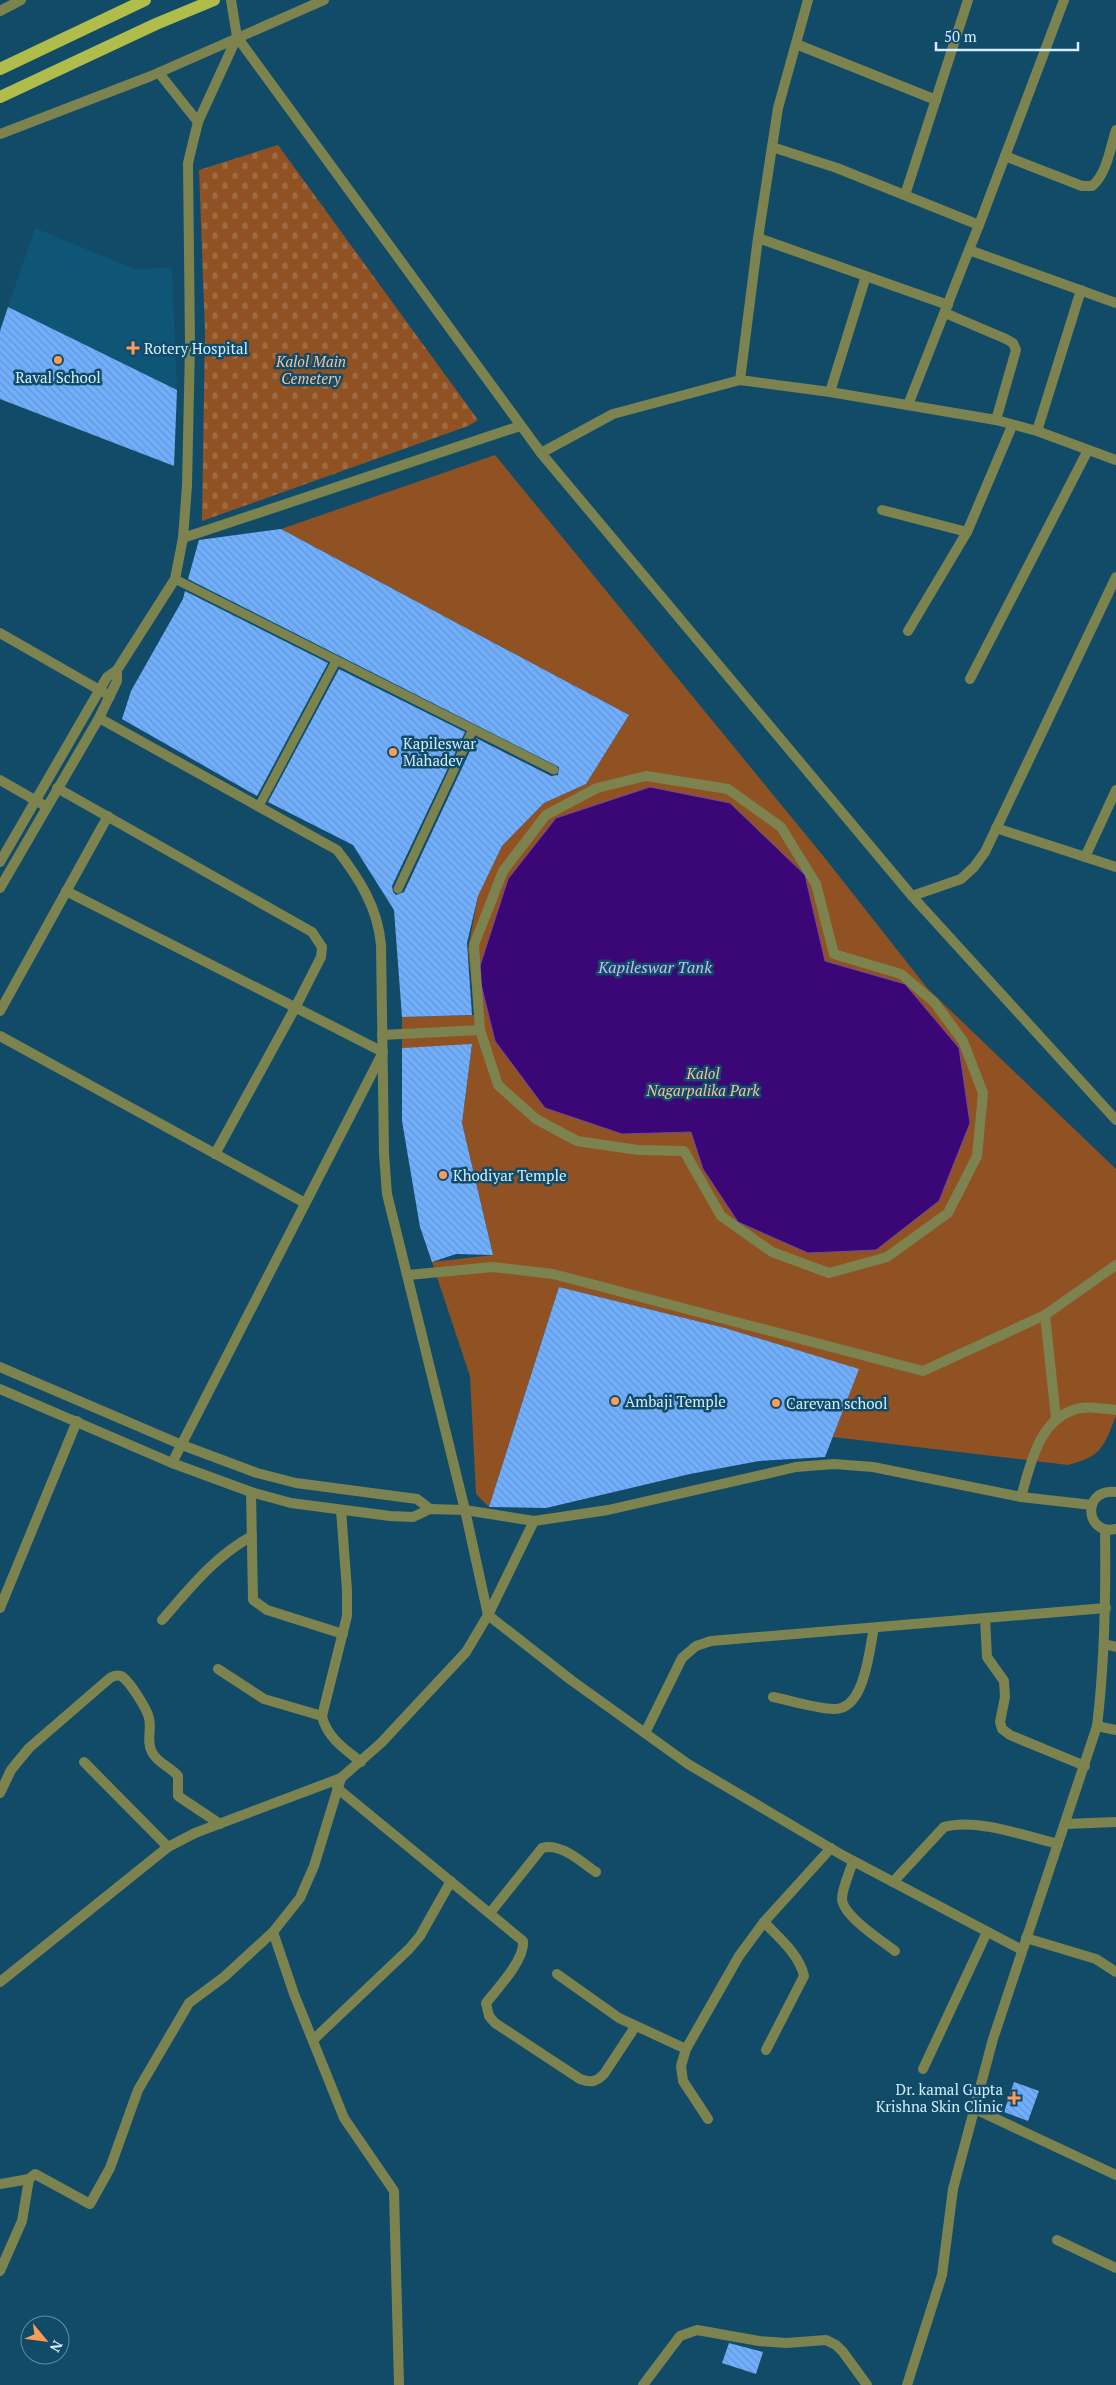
<svg xmlns="http://www.w3.org/2000/svg" width="1116" height="2385" viewBox="0 0 1116 2385" font-family="'PT Serif',serif">
<style>
.built{fill:#0e5576}
.cemetery{fill:url(#cemetery-stones)}
.park{fill:#905222}
.water{fill:#3b0777;stroke:#684ca0}
.building{fill:url(#building-back-hatch)}
.lines{fill:none;stroke-linecap:round;stroke-linejoin:round}
.service{stroke:#7c834f;stroke-width:9}
.pedestrian{stroke:#7c834f;stroke-width:10}
.minor{stroke:#7c834f;stroke-width:10}
.tertiary{stroke:#7c834f;stroke-width:10}
.primary{stroke:#b1bd4b;stroke-width:12}
.poi-dot{fill:#fd9c56;stroke:#124b67;stroke-width:2}
.labels{text-anchor:middle;dominant-baseline:central;stroke-width:5;stroke-linejoin:round;paint-order:stroke}
.poi-label{font-size:15px;fill:#d2eeff;stroke:#124b67;text-anchor:start}
.park-label{font-size:15px;font-style:italic;fill:#f5c09d;stroke:#124b67}
.water-label{font-size:16px;font-style:italic;fill:#c6baf1;stroke:#124b67}
</style>
<defs>
<pattern id="cemetery-stones" width="16" height="16" patternUnits="userSpaceOnUse" patternTransform="scale(1.25)"><rect width="16" height="16" fill="#905222"/><path d="M2 7V4a2 2 0 0 1 4 0v3zM10 15v-3a2 2 0 0 1 4 0v3z" fill="#9f6b43"/></pattern>
<pattern id="building-back-hatch" width="6" height="6" patternUnits="userSpaceOnUse" patternTransform="scale(1.25)"><rect width="6" height="6" fill="#71affd"/><path d="M-1 5l2 2M0 0l6 6M5-1l2 2" fill="none" stroke="#6495d1"/></pattern>
</defs>
<rect width="100%" height="100%" fill="#124b67"/>
<path class="built" d="M35 228 135 269 172 268 177 390 8 307Z"/>
<path class="cemetery" d="M278 145 478 420 468 426 202 521 205 331 199 170Z"/>
<path class="park" d="M495 455 824 857 928 989 1116 1169V1416C1103 1448 1102 1456 1068 1465L833 1437 858 1369 725 1328 559 1287 489 1507 476 1494 470 1376 432 1262 493 1255 462 1123 472 1045 402 1048V1017L475 1015 468 949 478 896 502 846 544 803 586 784 629 715 281 529Z"/>
<path class="water" d="M650 787 730 803 805 875 825 961 905 984 959 1048 970 1123 939 1201 876 1250 808 1253 738 1222 703 1169 691 1132 622 1134 545 1108 495 1041 478 972 508 879 556 818Z"/>
<g class="building">
<path d="M8 307 177 390 174 466 0 399V331Z"/>
<path d="M281 529 629 715 586 784 544 803 502 846 478 896 467 943 472 1015 402 1017 394 910 353 845 268 802 339 669 465 732 392 886 393 892 396 895 404 892 476 738 551 776 558 775 559 767 188 579 199 540Z"/>
<path d="M185 591 328 663 257 796 122 719 131 691 183 599Z"/>
<path d="M472 1044 462 1123 493 1255 456 1254 432 1262 420 1227 402 1121V1048Z"/>
<path d="M559 1287 725 1328 859 1369 825 1457 759 1461 690 1474 546 1508 489 1507Z"/>
<path d="M1014 2082 1039 2091 1028 2121 1004 2112Z"/>
<path d="M729 2343 763 2352 756 2374 722 2363Z"/>
</g>
<g class="lines">
<g class="service">
<path d="M175 579 554 770"/>
<path d="M259 806 336 661"/>
<path d="M398 889 473 729"/>
</g>
<g class="pedestrian">
<path d="M382 1035 480 1030 498 1085 536 1119 577 1141 638 1150 684 1151 721 1216 772 1252 829 1273 887 1257 948 1213 977 1156 983 1093 963 1041 934 1002 901 974 834 954 816 884 781 827 728 789 646 776 597 788 546 815 503 871 474 945 480 1030"/>
<path d="M408 1275 493 1267 553 1274 923 1371 1045 1315 1116 1265"/>
<path d="M1045 1315 1056 1419"/>
<path d="M1021 1497C1031 1463 1039 1416 1081 1408 1091 1406 1106 1409 1116 1410"/>
</g>
<g class="minor">
<path d="M796 44 936 100"/>
<path d="M772 147 837 168 979 225 969 250 1116 303"/>
<path d="M1005 156 1082 186H1092C1107 174 1110 148 1116 130"/>
<path d="M905 195 968 0"/>
<path d="M979 225 1064 0"/>
<path d="M758 238 948 305"/>
<path d="M945 313 1006 339 1013 343 1016 350 996 420"/>
<path d="M740 380 758 238 778 108 808 0"/>
<path d="M830 392 866 276"/>
<path d="M908 405 969 250"/>
<path d="M1037 431 1081 290"/>
<path d="M541 453 613 414 740 380 830 392 996 420 1037 431 1116 460"/>
<path d="M882 510 967 532"/>
<path d="M908 631 967 532 1012 426"/>
<path d="M0 633 110 696"/>
<path d="M970 679 1088 450"/>
<path d="M99 718 337 850C359 878 378 908 381 945L384 1154 387 1194 465 1510"/>
<path d="M0 780 47 807"/>
<path d="M57 788 312 932 322 947 321 957 295 1008 215 1154"/>
<path d="M996 828 1116 867"/>
<path d="M1085 857 1116 790"/>
<path d="M66 891 383 1052 172 1463"/>
<path d="M912 896 961 879 974 867 985 852 1116 577"/>
<path d="M0 1011 108 816"/>
<path d="M0 1036 305 1203"/>
<path d="M251 1492 253 1600 267 1610 343 1634"/>
<path d="M341 1510 347 1590V1616L322 1716C327 1738 345 1749 361 1762"/>
<path d="M0 1608 77 1421"/>
<path d="M488 1615 571 1680 688 1764 842 1855 1022 1950"/>
<path d="M985 1618 987 1657 1004 1681 1005 1697 1000 1722 1002 1729 1010 1735 1085 1766"/>
<path d="M162 1620C190 1588 215 1556 252 1536"/>
<path d="M1104 1644 1116 1647"/>
<path d="M218 1669 264 1699 322 1716"/>
<path d="M773 1697C793 1701 814 1708 834 1709 865 1710 869 1650 874 1628"/>
<path d="M1097 1726 1116 1730"/>
<path d="M645 1733 682 1658 696 1646 711 1641 1106 1608"/>
<path d="M84 1762 168 1847"/>
<path d="M337 1788 523 1941C525 1960 497 1989 486 2003L489 2016 495 2023 580 2079C591 2083 596 2082 604 2074L635 2027"/>
<path d="M0 1793 11 1770 29 1748 110 1678C113 1676 117 1675 121 1676 129 1680 147 1709 149 1718 152 1729 146 1741 152 1752 157 1763 171 1767 178 1776V1796L220 1824"/>
<path d="M1065 1824 1116 1822"/>
<path d="M853 1861C850 1872 842 1888 842 1899 843 1916 882 1941 895 1951"/>
<path d="M893 1882 944 1827C977 1818 1025 1836 1058 1844"/>
<path d="M490 1913 542 1848C560 1842 581 1862 596 1872"/>
<path d="M764 1922C779 1938 799 1954 804 1976L766 2050"/>
<path d="M273 1932 294 1994 344 2118 394 2191 399 2385"/>
<path d="M1026 1938 1096 1959 1116 1972"/>
<path d="M557 1974 619 2018 686 2049"/>
<path d="M313 2040 409 1949 420 1936 451 1881"/>
<path d="M923 2069 987 1932"/>
<path d="M975 2109 1116 2175"/>
<path d="M708 2119 683 2081 681 2066 686 2049 739 1956 764 1922 831 1848"/>
<path d="M0 2184 29 2179 35 2174 90 2204 110 2168 138 2090 189 2003 224 1977 273 1932 300 1898 314 1866 341 1778"/>
<path d="M1057 2240 1116 2268"/>
<path d="M0 2271 22 2221 29 2179"/>
<path d="M643 2385 680 2336 697 2330 759 2341 786 2343 826 2340 836 2345 843 2352 867 2385"/>
</g>
<g class="tertiary">
<path d="M231 0 237 37 541 453 912 896 1116 1120"/>
<path d="M0 11 21 0"/>
<path d="M159 73 198 122"/>
<path d="M0 134 151 76 324 0"/>
<path d="M183 538 520 426"/>
<path d="M0 862 107 677 117 670 175 579 183 538 187 486 190 345 188 163 198 122 237 37"/>
<path d="M0 888 99 718 117 681V670"/>
<path d="M0 1367 182 1445 257 1473 296 1483 417 1499 430 1509"/>
<path d="M0 1389 172 1463 251 1492 291 1503 390 1516 413 1517 430 1509 465 1510 534 1521 608 1510 796 1467 834 1464 873 1467 1021 1497 1092 1505"/>
<path d="M1116 1492C1081 1488 1085 1536 1116 1529"/>
<path d="M465 1510 488 1615"/>
<path d="M0 1982 168 1847 195 1833 341 1778 381 1743 466 1652 488 1615 534 1521"/>
<path d="M907 2385 942 2275 953 2189 993 2039 1097 1726C1105 1660 1106 1596 1105 1530"/>
</g>
<g class="primary">
<path d="M0 69 145 0"/>
<path d="M0 97 156 24 214 0"/>
</g>
</g>
<g class="poi-dot">
<path d="M130.5 340.5h5v5h5v5h-5v5h-5v-5h-5v-5h5z"/>
<circle cx="58" cy="360" r="5"/>
<circle cx="393" cy="752" r="5"/>
<circle cx="443" cy="1175" r="5"/>
<circle cx="615" cy="1401" r="5"/>
<circle cx="776" cy="1403" r="5"/>
<path d="M1011.5 2090.5h5v5h5v5h-5v5h-5v-5h-5v-5h5z"/>
</g>
<g class="labels">
<g class="poi-label">
<text x="144" y="348">Rotery Hospital</text>
<text x="58" y="377" text-anchor="middle">Raval School</text>
<text x="403" y="743">Kapileswar<tspan x="403" dy="17">Mahadev</tspan></text>
<text x="453" y="1175">Khodiyar Temple</text>
<text x="625" y="1401">Ambaji Temple</text>
<text x="786" y="1403">Carevan school</text>
<text x="1003" y="2089" text-anchor="end">Dr. kamal Gupta<tspan x="1003" dy="17">Krishna Skin Clinic</tspan></text>
</g>
<g class="park-label">
<text x="311" y="361">Kalol Main<tspan x="311" dy="17">Cemetery</tspan></text>
<text x="703" y="1073">Kalol<tspan x="703" dy="17">Nagarpalika Park</tspan></text>
</g>
<g class="water-label">
<text x="655" y="967">Kapileswar Tank</text>
</g>
</g>
<g transform="translate(45 2340) rotate(119)"><circle r="24" fill="#124b67" stroke="#5f8ca4"/>
<path d="M0-4L9 19L0 12L-9 19Z" fill="#fd9c56"/>
<text y="-8" font-size="14" font-weight="bold" text-anchor="middle" fill="#d2eeff">N</text>
</g>
<path d="M936 42v8h142v-8" fill="none" stroke="#d2eeff" stroke-width="2.5"/>
<text x="944" y="42" font-size="15" fill="#d2eeff" stroke="#124b67" stroke-width="4" paint-order="stroke">50 m</text>
</svg>
